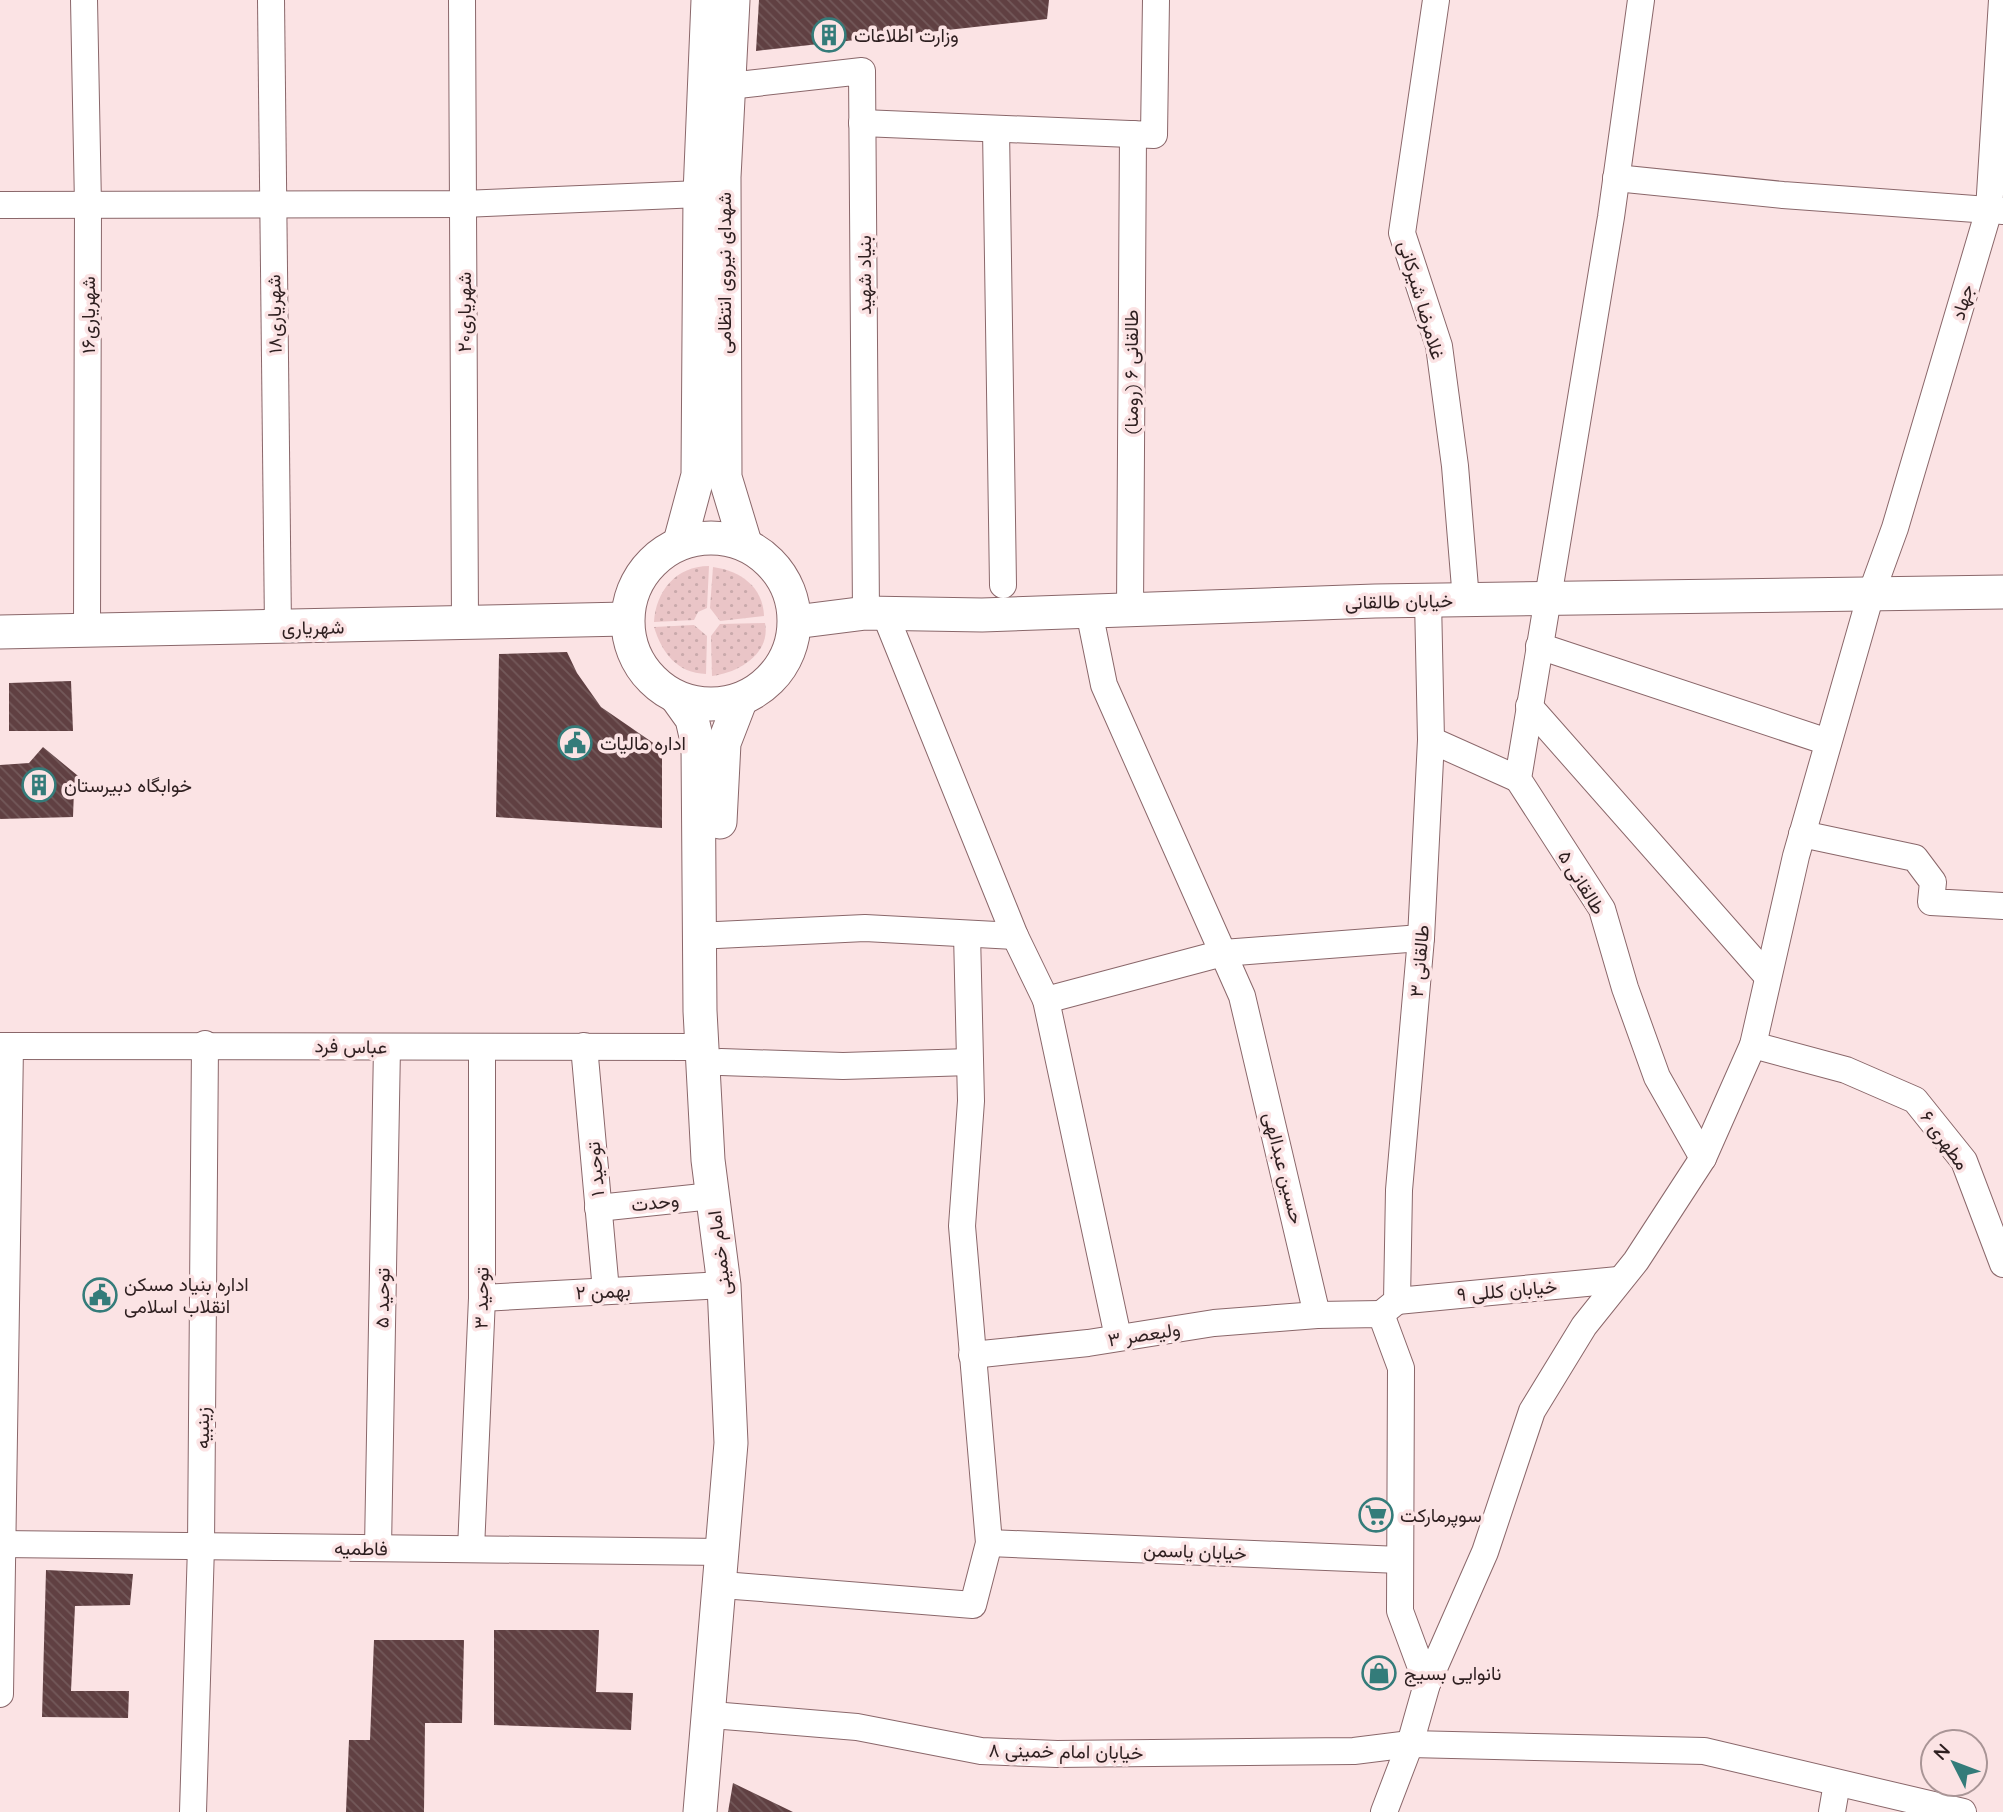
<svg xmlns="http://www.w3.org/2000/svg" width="2003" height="1812" viewBox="0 0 2003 1812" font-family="Quicksand,Vazirmatn,sans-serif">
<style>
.grass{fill:url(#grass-dots)}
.building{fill:url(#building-back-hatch)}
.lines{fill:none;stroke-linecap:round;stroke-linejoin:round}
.minor-casing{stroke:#8a676a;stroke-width:28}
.major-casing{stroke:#8a676a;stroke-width:35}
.minor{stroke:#fff;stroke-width:26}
.major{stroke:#fff;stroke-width:33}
.labels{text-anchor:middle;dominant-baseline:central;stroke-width:7;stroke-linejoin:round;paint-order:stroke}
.poi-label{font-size:19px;fill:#2e1f20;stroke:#fbe3e4;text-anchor:start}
.street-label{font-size:19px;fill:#2e1f20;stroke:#fbe3e4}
</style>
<defs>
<pattern id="grass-dots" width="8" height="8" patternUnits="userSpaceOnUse" patternTransform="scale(1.75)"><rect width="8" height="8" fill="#eac5c7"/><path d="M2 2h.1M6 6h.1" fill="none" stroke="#c9a9ab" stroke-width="1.8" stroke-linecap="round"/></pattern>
<pattern id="building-back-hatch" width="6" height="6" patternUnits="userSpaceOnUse" patternTransform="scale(1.75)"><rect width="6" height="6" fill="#604042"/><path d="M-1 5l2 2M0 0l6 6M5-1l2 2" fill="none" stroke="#73595a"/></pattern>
</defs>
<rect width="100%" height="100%" fill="#fbe3e4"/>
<g class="grass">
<path d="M709 566 707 608 698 612 694 620 654 622C656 591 676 566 709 566Z"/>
<path d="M713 567C741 571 763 587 764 616L720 621 710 608Z"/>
<path d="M765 623C771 654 738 673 712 676L711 636 720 624Z"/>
<path d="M694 625 707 636 706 674C677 673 662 653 654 627Z"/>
</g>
<g class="building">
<path d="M759 0H1049L1047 19 756 51Z"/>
<path d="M567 652 577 673 601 707 662 749V828L496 817 499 654Z"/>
<path d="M71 681 73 731H9V683Z"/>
<path d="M43 747 83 780 74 790 73 817 0 819V765L29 763Z"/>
<path d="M46 1570 133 1574 130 1605 75 1606 71 1691H129L128 1718 42 1717Z"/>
<path d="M494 1630H599L596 1692 633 1693 631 1730 494 1725Z"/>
<path d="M374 1640H464L462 1723H425L424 1812H346L349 1740H370Z"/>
<path d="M733 1783 793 1812H728Z"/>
</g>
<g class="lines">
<defs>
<g id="minor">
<path d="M84 0 88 205 87 631"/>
<path d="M271 0 278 628"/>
<path d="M462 0 465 623"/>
<path d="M1436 0 1402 233 1439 346 1455 466 1466 600"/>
<path d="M1641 0 1611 217 1518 779 1602 909 1625 988 1657 1077 1703 1158"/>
<path d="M729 86 862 71 866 613"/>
<path d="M862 123 1154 135 1156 0"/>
<path d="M996 129 1003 585"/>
<path d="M1616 178 1783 195 2003 211"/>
<path d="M0 205 463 204 700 194"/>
<path d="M1130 609 1133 134"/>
<path d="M1089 611 1104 685 1242 996 1317 1315 1381 1314 1401 1368 1400 1611 1427 1684"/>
<path d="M885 614 1015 936 1046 1000 1223 953 1421 938"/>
<path d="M1539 646 1828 742"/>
<path d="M1529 706 1768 977"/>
<path d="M1431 740 1518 779"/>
<path d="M1802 834 1915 858 1933 882 1931 902 2003 906"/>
<path d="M717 935 865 928 1015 936"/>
<path d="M1046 1000 1118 1337"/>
<path d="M1753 1045 1846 1070 1915 1100 1964 1161 2003 1264"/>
<path d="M0 1046 702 1047"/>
<path d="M584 1046 606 1291"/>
<path d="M721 1062 843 1066 970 1062"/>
<path d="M598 1208 712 1196"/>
<path d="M482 1298 724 1285"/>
<path d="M1397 1301 1618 1280"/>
<path d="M1381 1314 1397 1301 1399 1190 1421 938 1431 740 1428 600"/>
<path d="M972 1355 1088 1343 1214 1323 1317 1315"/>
<path d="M989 1543 1400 1560"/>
<path d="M0 1544 723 1552"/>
<path d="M378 1548 387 1047"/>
<path d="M471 1549 482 1298V1047"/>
<path d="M735 1586 973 1605 989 1543 962 1226 971 1101 967 934"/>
<path d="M0 1694 10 1046"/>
<path d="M724 1716 857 1727 981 1751 1057 1754 1354 1751 1410 1744 1704 1751 1963 1812"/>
<path d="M193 1812 201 1546 205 1044"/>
<path d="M1384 1812 1410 1744 1427 1684 1485 1552 1532 1411 1584 1326 1636 1261 1703 1158 1753 1045 1796 856 1871 594 1895 528 1989 210 2002 0"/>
<path d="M1832 1812 1837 1783"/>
</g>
<g id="major">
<path d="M733 0 724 177 725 477 745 543"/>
<circle cx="711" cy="621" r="83"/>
<path d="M680 542 698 475 700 194 708 0"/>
<path d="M795 622 866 613 982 615 1375 601 2003 592"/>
<path d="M0 632 626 619"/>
<path d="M677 698 692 719 698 745 700 1011 708 1160 724 1285 731 1443 700 1812"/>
<path d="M720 822 724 743 741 699"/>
</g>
</defs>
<use href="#minor" class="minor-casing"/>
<use href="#major" class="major-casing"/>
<use href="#minor" class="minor"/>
<use href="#major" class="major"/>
</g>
<defs>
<symbol id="building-ring" viewBox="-11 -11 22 22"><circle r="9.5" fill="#fbe3e4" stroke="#347c7a" stroke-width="1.5"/><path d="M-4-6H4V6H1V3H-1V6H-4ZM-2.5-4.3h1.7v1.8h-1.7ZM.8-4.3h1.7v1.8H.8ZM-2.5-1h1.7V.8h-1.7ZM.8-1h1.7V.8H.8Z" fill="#347c7a"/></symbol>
<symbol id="civic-ring" viewBox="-11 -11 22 22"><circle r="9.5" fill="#fbe3e4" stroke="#347c7a" stroke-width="1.5"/><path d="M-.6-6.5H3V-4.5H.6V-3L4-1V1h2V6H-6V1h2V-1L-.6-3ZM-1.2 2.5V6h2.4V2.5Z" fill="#347c7a"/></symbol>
<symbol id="supermarket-ring" viewBox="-11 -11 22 22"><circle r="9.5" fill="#fbe3e4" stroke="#347c7a" stroke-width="1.5"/><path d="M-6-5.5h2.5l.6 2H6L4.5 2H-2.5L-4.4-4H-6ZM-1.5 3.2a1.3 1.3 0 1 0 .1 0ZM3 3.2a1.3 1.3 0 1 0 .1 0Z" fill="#347c7a"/></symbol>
<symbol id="shop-ring" viewBox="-11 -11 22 22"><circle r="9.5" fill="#fbe3e4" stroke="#347c7a" stroke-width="1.5"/><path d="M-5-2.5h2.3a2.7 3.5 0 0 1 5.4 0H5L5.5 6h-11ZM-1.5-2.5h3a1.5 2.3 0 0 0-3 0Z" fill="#347c7a"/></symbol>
</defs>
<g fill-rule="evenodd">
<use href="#building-ring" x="810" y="16" width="38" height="38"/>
<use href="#civic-ring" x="556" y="724" width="38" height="38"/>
<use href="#building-ring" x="20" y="766" width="38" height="38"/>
<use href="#civic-ring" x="81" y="1276" width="38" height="38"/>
<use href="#supermarket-ring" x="1357" y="1496" width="38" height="38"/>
<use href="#shop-ring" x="1360" y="1654" width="38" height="38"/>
</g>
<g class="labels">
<g class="poi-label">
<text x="854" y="35">وزارت اطلاعات</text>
<text x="600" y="743">اداره مالیات</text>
<text x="64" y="785">خوابگاه دبیرستان</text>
<text x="124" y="1284">اداره بنیاد مسکن<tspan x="124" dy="22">انقلاب اسلامی</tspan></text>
<text x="1400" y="1515">سوپرمارکت</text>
<text x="1404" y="1673">نانوایی بسیج</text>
</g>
<g class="street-label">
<text transform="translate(724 273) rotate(-90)">شهدای نیروی انتظامی</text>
<text transform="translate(864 275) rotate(-90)">بنیاد شهید</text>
<text transform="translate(1422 300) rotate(74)">غلامرضا شیرکانی</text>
<text transform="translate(1962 302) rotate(-74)">جهاد</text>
<text transform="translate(464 312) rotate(-90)">شهریاری۲۰</text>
<text transform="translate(274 314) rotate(-91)">شهریاری۱۸</text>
<text transform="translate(88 315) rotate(-90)">شهریاری۱۶</text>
<text transform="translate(1131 372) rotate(-90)">طالقانی ۶ (رومنا)</text>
<text transform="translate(1399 601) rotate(-1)">خیابان طالقانی</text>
<text transform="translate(313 627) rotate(-1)">شهریاری</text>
<text transform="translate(1582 882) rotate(58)">طالقانی ۵</text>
<text transform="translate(1419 961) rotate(-85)">طالقانی ۳</text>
<text transform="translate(351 1046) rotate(1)">عباس فرد</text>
<text transform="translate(1945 1140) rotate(54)">مطهری ۶</text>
<text transform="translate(1284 1168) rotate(76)">حسین عبدالهی</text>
<text transform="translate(595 1169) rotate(-95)">توحید ۱</text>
<text transform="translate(655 1202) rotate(-6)">وحدت</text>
<text transform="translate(719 1253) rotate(-97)">امام خمینی</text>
<text transform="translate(1507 1290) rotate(-5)">خیابان کللی ۹</text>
<text transform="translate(603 1291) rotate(-3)">بهمن ۲</text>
<text transform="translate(382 1298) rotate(-89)">توحید ۵</text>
<text transform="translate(481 1298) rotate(-89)">توحید ۳</text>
<text transform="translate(1144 1334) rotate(-9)">ولیعصر ۳</text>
<text transform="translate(202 1428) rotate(-90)">زینبیه</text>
<text transform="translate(361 1548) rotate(1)">فاطمیه</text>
<text transform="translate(1195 1551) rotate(2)">خیابان یاسمن</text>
<text transform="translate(1066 1751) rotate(1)">خیابان امام خمینی ۸</text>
</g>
</g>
<g transform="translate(1954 1763) rotate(312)"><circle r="33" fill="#fbe3e4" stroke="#a99596" stroke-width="2"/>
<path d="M0-5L12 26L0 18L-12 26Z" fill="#347c7a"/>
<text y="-10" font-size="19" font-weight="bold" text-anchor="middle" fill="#2e1f20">N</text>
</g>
</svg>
